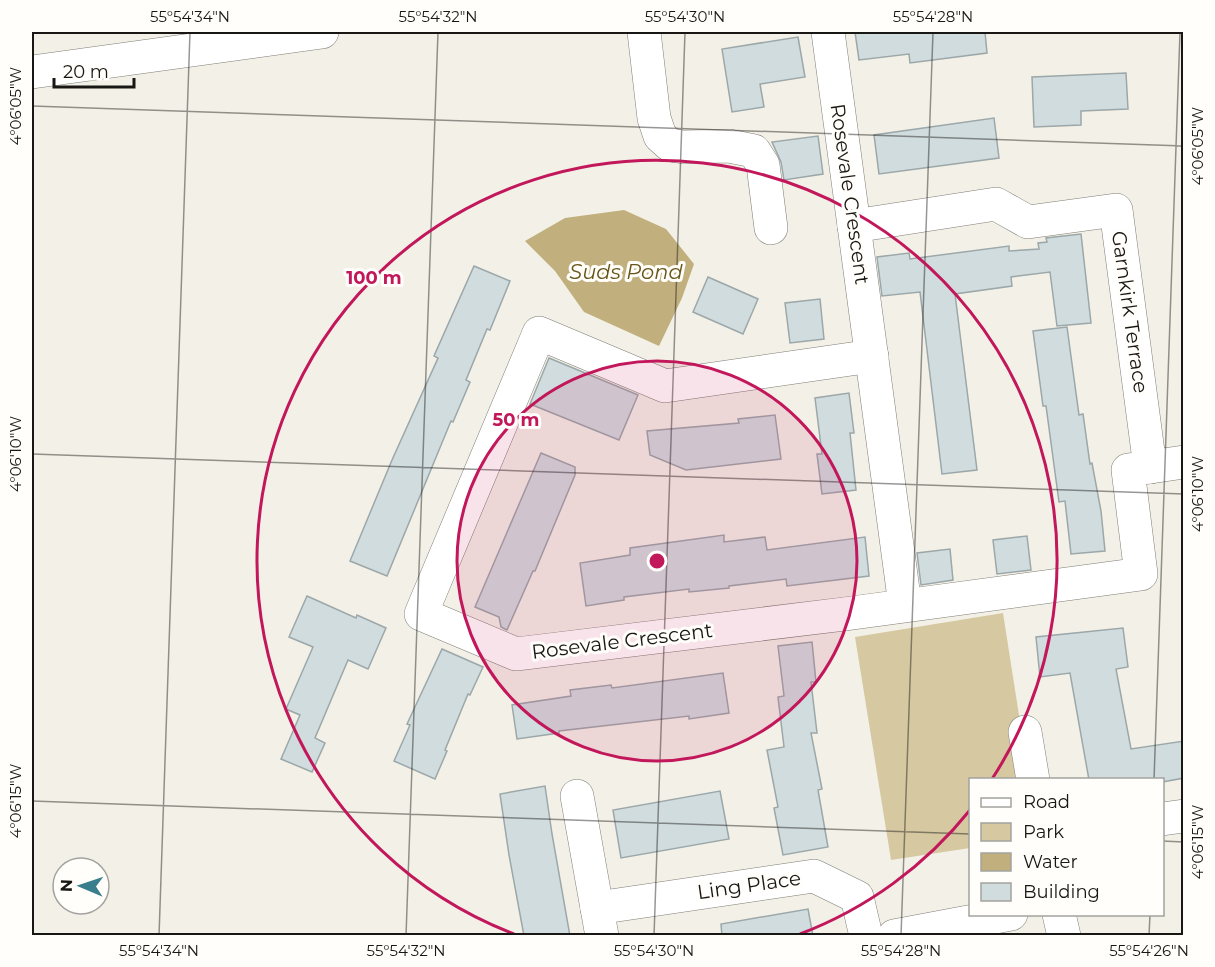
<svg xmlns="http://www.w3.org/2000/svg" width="1215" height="967" viewBox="0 0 1215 967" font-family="Montserrat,sans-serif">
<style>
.green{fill:#d6c9a2}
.water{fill:#c1b07d}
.building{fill:#d1dcde;stroke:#9ca7a9;stroke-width:1.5}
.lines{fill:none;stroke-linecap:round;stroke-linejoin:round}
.minor-casing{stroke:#7f7d75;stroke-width:34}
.minor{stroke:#fff;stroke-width:33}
.ticks{fill:none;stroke:#181714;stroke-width:1.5;stroke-opacity:0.45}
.ring{fill:none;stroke:#c2185b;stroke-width:3}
.labels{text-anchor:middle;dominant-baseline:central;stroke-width:6;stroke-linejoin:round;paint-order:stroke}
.street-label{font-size:20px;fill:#181714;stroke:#fffefa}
.water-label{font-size:21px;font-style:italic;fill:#675519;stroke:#fffefa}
.centre{fill:#c2185b;stroke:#fffefa;stroke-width:3}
.ring-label{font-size:18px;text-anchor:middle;font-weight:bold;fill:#c2185b;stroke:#fffefa;stroke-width:6;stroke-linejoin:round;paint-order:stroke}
.neatline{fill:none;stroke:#181714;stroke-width:2}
.ticks-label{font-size:15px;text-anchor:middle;fill:#181714}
</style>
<rect width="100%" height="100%" fill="#f3f1e7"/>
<path class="green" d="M1003 613 1029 779 970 780V848L891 860 855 637Z"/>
<path class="water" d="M624 210 666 229 694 264 682 298 659 346 584 312 555 271 525 241 565 218Z"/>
<g class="building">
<path d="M855 32H985L987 53 910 63 909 54 859 60Z"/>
<path d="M798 37 805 77 760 84 764 107 732 112 722 49Z"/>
<path d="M1126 73 1128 109 1081 111V125L1034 127 1032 77Z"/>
<path d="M994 118 999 158 879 174 874 135Z"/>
<path d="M818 136 823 174 784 180 781 162 772 142Z"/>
<path d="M1081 234 1091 323 1057 326 1050 272 1011 277 1012 286 955 294 977 470 942 474 920 292 882 296 877 257 909 253 910 259 1009 246V251L1039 249 1038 243 1047 242 1046 238Z"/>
<path d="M474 266 510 281 490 330 487 329 466 380 470 382 453 422 451 421 387 576 350 561 392 460 438 358 434 356Z"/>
<path d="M708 277 758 299 743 334 693 312Z"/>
<path d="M820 299 824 339 790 343 785 303Z"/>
<path d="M1067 327 1079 415 1083 414 1090 464 1092 463 1101 511 1105 551 1071 554 1065 501 1059 502 1046 406H1043L1033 331Z"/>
<path d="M549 358 638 395 619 440 530 404Z"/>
<path d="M849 393 854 433H850L856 490 822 494 817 454H822L815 398Z"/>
<path d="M775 415 781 459 686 470 650 455 647 431 739 423 738 419Z"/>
<path d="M541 453 575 467V475L535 571H533L507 630 501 627 499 617 475 607Z"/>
<path d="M724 535V542L765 537 767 550 865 537 869 576 787 586 786 579 729 586V588L689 592V589L624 597V600L586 606 580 563 630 555V548Z"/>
<path d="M1027 536 1031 570 997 574 993 540Z"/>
<path d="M950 549 953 580 921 585 917 553Z"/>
<path d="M307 596 356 618 357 615 386 628 368 669 348 660 315 738 325 743 312 772 281 759 300 715 286 709 313 647 289 637Z"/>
<path d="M1123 628 1128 667 1116 669 1131 749 1184 741V778L1162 782V780H1089L1070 673 1040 677 1036 637Z"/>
<path d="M812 642 816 682H811L817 733H811L822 789 818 790 828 847 783 855 774 808 778 807 767 750 784 747 778 697 784 696 778 646Z"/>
<path d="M442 649 483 667 470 695 468 694 445 750 447 751 435 779 394 761 410 725 407 724Z"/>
<path d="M723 673 729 713 689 719V716L559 731V733L517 739 512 705 571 696 570 690 611 685 612 688Z"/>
<path d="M545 786 552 834 570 936H524L509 855 500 794Z"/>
<path d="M720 791 729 839 621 858 613 810Z"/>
<path d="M808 909 813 936H722L721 924Z"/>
</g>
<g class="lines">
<defs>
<g id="minor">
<path d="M644 32 654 118 660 136 670 145 684 147 729 146 754 151 763 165 771 228"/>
<path d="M828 32 905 605"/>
<path d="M32 72 322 32"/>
<path d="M854 226 996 204 1028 222 1116 210 1150 467 1184 462"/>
<path d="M872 356 665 386 539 333 421 614 516 654 844 614 1141 574 1128 470 1150 467"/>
<path d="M1025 732 1033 780"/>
<path d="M577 796 602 936"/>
<path d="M1162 819 1184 816"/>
<path d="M597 908 814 876 857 897 866 936"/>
<path d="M1059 914 1064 936"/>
<path d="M894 936 1011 914"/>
</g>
</defs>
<use href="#minor" class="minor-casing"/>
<use href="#minor" class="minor"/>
</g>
<path class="ticks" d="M32 106 1184 146M32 454 1184 494M1154 780 1180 32M32 801 970 834M1162 841 1184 842M159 936 190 32M406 936 438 32M654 936 685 32M901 936 933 32M1149 936 1150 914"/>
<circle cx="657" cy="561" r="200" fill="#c2185b" fill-opacity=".12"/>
<g class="ring">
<circle cx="657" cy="561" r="200"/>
<path d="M970 810A400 400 0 0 1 800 934M514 934A400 400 0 1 1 992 779"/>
</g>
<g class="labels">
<g class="street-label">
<text transform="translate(850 194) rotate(82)">Rosevale Crescent</text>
<text transform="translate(1130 312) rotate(82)">Garnkirk Terrace</text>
<text transform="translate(622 641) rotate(-7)">Rosevale Crescent</text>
<text transform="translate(749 885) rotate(-8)">Ling Place</text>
</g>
<g class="water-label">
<text x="626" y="271">Suds Pond</text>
</g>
</g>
<circle cx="657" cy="561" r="9" class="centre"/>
<g class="ring-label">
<text x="374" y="284">100 m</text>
<text x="516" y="426">50 m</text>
</g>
<rect width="1215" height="967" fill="none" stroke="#fffefa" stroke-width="66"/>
<rect x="969" y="778" width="195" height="138" fill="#fffefa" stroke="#a3a29e" stroke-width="1.5"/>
<rect x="981" y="798" width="30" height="9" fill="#ffffff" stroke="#a3a29e" stroke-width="1.5"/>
<text x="1023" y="808" font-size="18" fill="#181714">Road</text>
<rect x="981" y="823" width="30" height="18" fill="#d6c9a2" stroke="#a3a29e" stroke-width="1.5"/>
<text x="1023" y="838" font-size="18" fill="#181714">Park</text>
<rect x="981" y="853" width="30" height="18" fill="#c1b07d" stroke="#a3a29e" stroke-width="1.5"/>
<text x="1023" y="868" font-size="18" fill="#181714">Water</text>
<rect x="981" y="883" width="30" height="18" fill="#d1dcde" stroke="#a3a29e" stroke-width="1.5"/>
<text x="1023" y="898" font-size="18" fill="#181714">Building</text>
<g transform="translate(81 886) rotate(272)"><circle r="28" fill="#fffefa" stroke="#a3a29e" stroke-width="1.5"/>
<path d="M0-4.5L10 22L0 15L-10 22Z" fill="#397e8c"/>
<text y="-9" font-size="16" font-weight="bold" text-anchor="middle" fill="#181714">N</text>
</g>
<path d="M54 78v9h80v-9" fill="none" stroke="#181714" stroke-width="3"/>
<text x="63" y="78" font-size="18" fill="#181714" stroke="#fffefa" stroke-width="4.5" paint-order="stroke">20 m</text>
<rect x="33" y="33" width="1149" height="901" class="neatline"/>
<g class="ticks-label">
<text x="190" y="22">55°54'34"N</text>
<text x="438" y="22">55°54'32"N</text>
<text x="685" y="22">55°54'30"N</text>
<text x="933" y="22">55°54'28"N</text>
<text transform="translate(16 106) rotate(-90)" y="5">4°06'05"W</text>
<text transform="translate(1198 146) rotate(-90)" y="5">4°06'05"W</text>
<text transform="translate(16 454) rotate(-90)" y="5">4°06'10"W</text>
<text transform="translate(1198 494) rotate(-90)" y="5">4°06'10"W</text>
<text transform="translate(16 801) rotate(-90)" y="5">4°06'15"W</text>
<text transform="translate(1198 842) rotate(-90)" y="5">4°06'15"W</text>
<text x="159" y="956">55°54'34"N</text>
<text x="406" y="956">55°54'32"N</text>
<text x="654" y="956">55°54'30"N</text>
<text x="901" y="956">55°54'28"N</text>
<text x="1149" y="956">55°54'26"N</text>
</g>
</svg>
